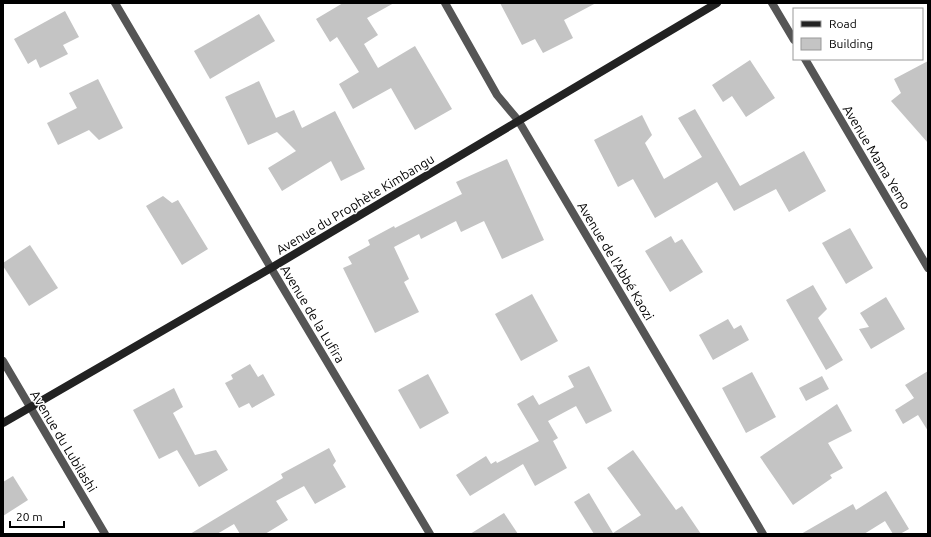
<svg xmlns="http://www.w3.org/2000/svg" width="931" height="537" viewBox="0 0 931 537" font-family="Ubuntu,sans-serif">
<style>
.building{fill:#c4c4c4}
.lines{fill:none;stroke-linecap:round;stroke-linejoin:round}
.street{stroke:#555;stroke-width:8}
.secondary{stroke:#222;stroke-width:8}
.labels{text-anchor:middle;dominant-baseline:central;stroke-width:3;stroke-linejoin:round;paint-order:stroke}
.street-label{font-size:13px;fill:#000;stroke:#fff}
</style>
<rect width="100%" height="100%" fill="#fff"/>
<g class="building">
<path d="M343 3H394L367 18 378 35 364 44 378 68 415 46 452 109 415 130 391 88 353 109 339 84 359 72 337 37 330 42 316 19Z"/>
<path d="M500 3H596L564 20 573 38 543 53 535 39 522 45Z"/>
<path d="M65 11 79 37 63 45 68 54 40 68 36 59 28 64 14 39Z"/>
<path d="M259 14 275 41 210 79 194 51Z"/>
<path d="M750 60 775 98 746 117 732 96 723 102 712 85Z"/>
<path d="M928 61V143L891 101 901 93 894 79Z"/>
<path d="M98 79 123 128 99 140 89 130 58 145 47 123 77 108 69 93Z"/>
<path d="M259 81 276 118 294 110 302 128 335 111 365 169 341 181 331 161 282 191 268 168 296 151 277 132 248 145 225 97Z"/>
<path d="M695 109 740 186 804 151 826 191 789 212 776 189 734 211 717 182 655 218 633 179 618 187 594 140 642 115 652 135 645 143 664 179 702 157 678 118Z"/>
<path d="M507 159 544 240 502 259 484 221 461 232 456 221 421 239 419 234 394 247 409 279 404 282 419 312 375 333 343 268 352 264 348 257 370 245 368 240 394 226 395 228 462 194 456 182Z"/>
<path d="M163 196 172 203 178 200 208 249 182 265 146 206Z"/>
<path d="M850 228 873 268 846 284 822 243Z"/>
<path d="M671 236 675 243 682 239 703 272 670 292 645 251Z"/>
<path d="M30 245 58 288 29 306 3 266V263Z"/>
<path d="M813 285 827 309 818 318 843 360 826 370 786 300Z"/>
<path d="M532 294 558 341 521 361 495 314Z"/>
<path d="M886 297 905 329 871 349 859 329 869 327 860 313Z"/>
<path d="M728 319 734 329 741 325 749 340 713 360 699 335Z"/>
<path d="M250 364 258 377 263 374 275 395 252 408 249 403 239 408 225 383 233 379 231 375Z"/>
<path d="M589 366 612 411 586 424 576 406 548 421 558 438 553 441 567 468 535 486 523 464 470 496 456 475 486 456 491 464 496 461 497 463 539 441 517 404 533 395 539 405 574 387 568 376Z"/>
<path d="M928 371V431L918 415 903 424 895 410 914 398 905 385Z"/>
<path d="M752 372 776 417 746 433 722 388Z"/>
<path d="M428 374 449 413 420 429 398 390Z"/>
<path d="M822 376 829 389 806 401 799 388Z"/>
<path d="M174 388 183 407 173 413 195 455 216 450 228 470 199 487 177 450 159 459 133 410Z"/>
<path d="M837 404 852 431 828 443 843 468 830 475 832 478 793 505 760 457Z"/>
<path d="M329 448 336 461 333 465 346 487 315 504 304 486 276 501 288 520 265 534H240L234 524 217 534H190L283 478 281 474Z"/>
<path d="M633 450 676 510 682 506 701 534H594L574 502 589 493 613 533 641 515 607 468Z"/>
<path d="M13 476 28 500 3 516V482Z"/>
<path d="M886 491 909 529 900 534H893L885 521 864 534H801L853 504 856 510Z"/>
<path d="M504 513 518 534H470Z"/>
</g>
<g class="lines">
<g class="street">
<path d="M115 3 271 268 430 534"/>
<path d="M445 3 497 95 518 120 763 534"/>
<path d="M772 3 794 40"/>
<path d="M805 59 928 268"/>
<path d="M3 361 105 534"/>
</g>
<path class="secondary" d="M3 423 271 268 717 3"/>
</g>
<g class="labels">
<g class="street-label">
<text transform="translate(877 157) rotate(59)">Avenue Mama Yemo</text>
<text transform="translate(355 204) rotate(-31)">Avenue du Prophète Kimbangu</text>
<text transform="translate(616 261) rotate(59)">Avenue de l'Abbé Kaozi</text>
<text transform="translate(313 314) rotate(59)">Avenue de la Lufira</text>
<text transform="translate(64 441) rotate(59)">Avenue du Lubilashi</text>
</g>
</g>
<rect width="931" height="537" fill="none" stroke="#000000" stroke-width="8"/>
<rect x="793" y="8" width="130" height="52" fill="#ffffff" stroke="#999999"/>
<rect x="801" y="21" width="20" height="6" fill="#222222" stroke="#999999"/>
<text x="829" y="28" font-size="12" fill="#000000">Road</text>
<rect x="801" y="38" width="20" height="12" fill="#c4c4c4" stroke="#999999"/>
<text x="829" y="48" font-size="12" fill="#000000">Building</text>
<path d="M10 521v6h54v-6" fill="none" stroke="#000000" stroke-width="2"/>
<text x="16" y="521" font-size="12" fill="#000000" stroke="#ffffff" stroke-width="3" paint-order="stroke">20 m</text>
</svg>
